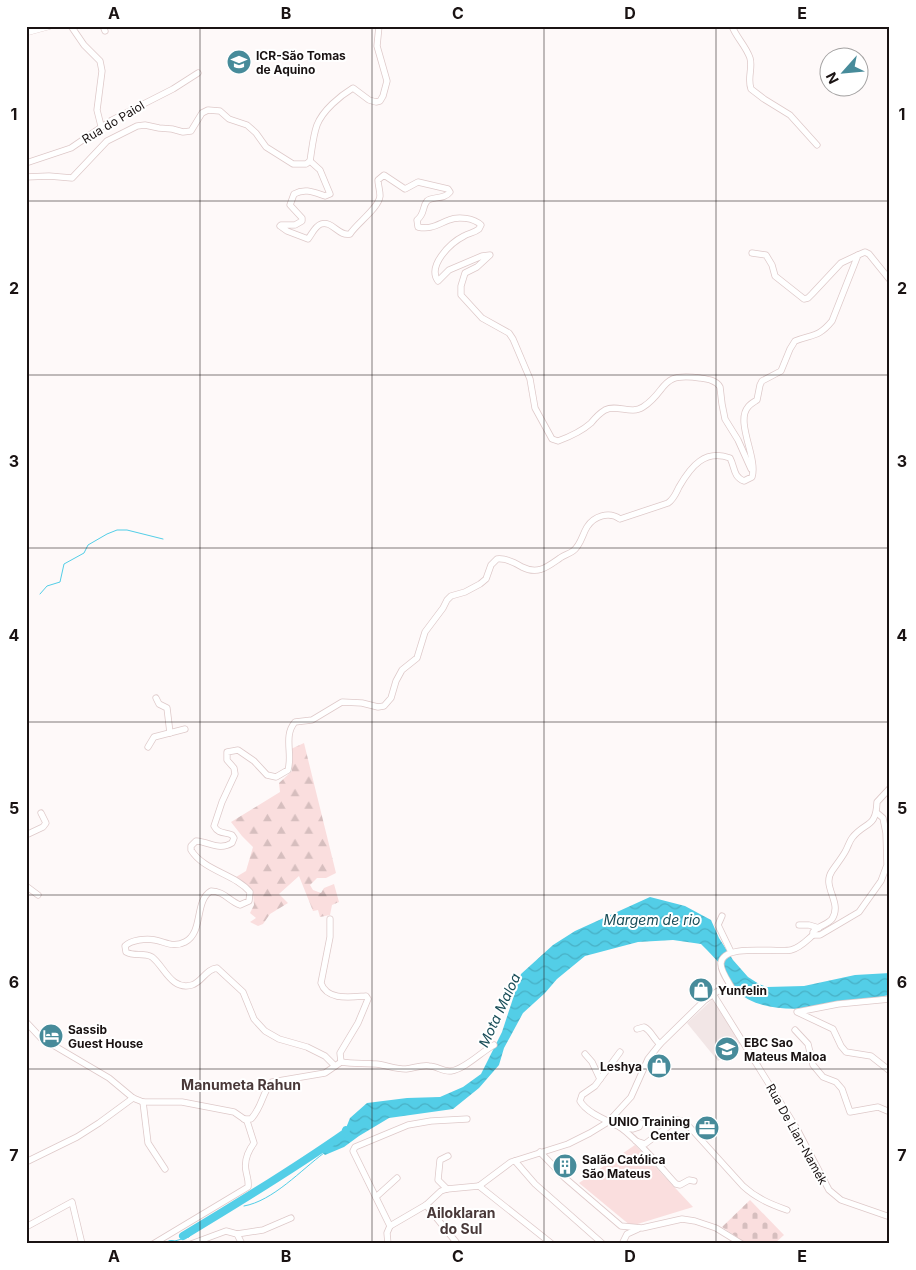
<svg xmlns="http://www.w3.org/2000/svg" width="916" height="1270" viewBox="0 0 916 1270" font-family="Inter,sans-serif">
<style>
.built{fill:#f2e6e6}
.green{fill:#fadede}
.forest{fill:url(#forest-firs)}
.cemetery{fill:url(#cemetery-stones)}
.water{fill:url(#water-waves)}
.lines{fill:none;stroke-linecap:round;stroke-linejoin:round}
.stream{stroke:#53cee7;stroke-width:1}
.river{stroke:#53cee7;stroke-width:8}
.minor-casing{stroke:#dec9c9;stroke-width:7}
.major-casing{stroke:#dec9c9;stroke-width:8}
.minor{stroke:#fff;stroke-width:5.5}
.major{stroke:#fff;stroke-width:7}
.grid{fill:none;stroke:#1a1313;stroke-width:1;stroke-opacity:0.55}
.labels{text-anchor:middle;dominant-baseline:central;stroke-width:4;stroke-linejoin:round;paint-order:stroke}
.poi-label{font-size:12px;font-weight:bold;fill:#1a1313;stroke:#fff;text-anchor:start}
.street-label{font-size:12px;fill:#1a1313;stroke:#fff}
.water-label{font-size:14px;font-style:italic;fill:#194d58;stroke:#fff}
.neighbourhood-label{font-size:14px;font-weight:bold;fill:#493939;stroke:#fff}
.neatline{fill:none;stroke:#1a1313;stroke-width:2}
.grid-label{font-size:16px;text-anchor:middle;font-weight:bold;fill:#1a1313}
</style>
<defs>
<pattern id="forest-firs" width="22" height="20" patternUnits="userSpaceOnUse" patternTransform="scale(1.25)"><rect width="22" height="20" fill="#fadede"/><path d="M5 1l3.5 6h-7zM16 11l3.5 6h-7z" fill="#d6bebe"/></pattern>
<pattern id="cemetery-stones" width="16" height="16" patternUnits="userSpaceOnUse" patternTransform="scale(1.25)"><rect width="16" height="16" fill="#fadede"/><path d="M2 7V4a2 2 0 0 1 4 0v3zM10 15v-3a2 2 0 0 1 4 0v3z" fill="#d6bebe"/></pattern>
<pattern id="water-waves" width="16" height="10" patternUnits="userSpaceOnUse" patternTransform="scale(1.25)"><rect width="16" height="10" fill="#53cee7"/><path d="M0 5q4-4 8 0t8 0" fill="none" stroke="#48b0c5"/></pattern>
</defs>
<rect width="100%" height="100%" fill="#fef9f9"/>
<path class="built" d="M714 998 741 1043 718 1061 687 1023Z"/>
<path class="green" d="M635 1145 693 1207 631 1226 579 1183Z"/>
<path class="forest" d="M304 743 336 873 326 878H317L310 885 313 890 321 893 324 888 334 884 339 902 332 905 330 915 320 917 318 910 313 911 299 876 279 894 288 903 270 914 263 924 258 926 250 922 256 918 250 913 254 905 253 893 236 877 246 871 253 847 242 836 231 822 280 792 279 783 292 771 291 749Z"/>
<path class="cemetery" d="M750 1200 784 1235 774 1244H747L722 1227Z"/>
<path class="water" d="M650 897 685 906 711 920 719 938 733 960 748 977 759 984 767 987 804 986 855 975 890 973V995C848 1002 768 1025 735 989 730 984 729 975 724 969 717 960 709 952 701 944L673 940 638 942 585 956 557 979 545 993 523 1013 504 1048 499 1065 479 1088 453 1109 389 1118 359 1136 344 1147 325 1155 322 1152 344 1133 350 1118 367 1103 407 1098 440 1097 463 1087 481 1074 502 1032 521 974 553 945 575 931Z"/>
<g class="lines">
<g class="stream">
<path d="M40 594 47 586 60 582 64 564 84 553 88 545 107 534 117 530H127L163 539"/>
<path d="M244 1206C273 1201 301 1170 324 1153"/>
<path d="M216 1213 220 1210"/>
<path d="M164 1244 189 1237 193 1233"/>
</g>
<g class="river">
<path d="M183 1236C238 1203 292 1170 345 1133L346 1130"/>
<path d="M171 1244H172"/>
</g>
<defs>
<g id="minor">
<path d="M71 26 84 45 100 61 102 71 97 110 101 126"/>
<path d="M103 26 105 31"/>
<path d="M732 26C736 37 746 46 750 58 753 68 747 78 751 89L764 99 790 115 817 145"/>
<path d="M310 161 320 170 330 194 325 196C313 192 305 188 294 194L290 205 302 218V221L295 225H281L280 226 287 231 308 239C312 234 315 226 321 224 332 220 339 237 350 234 357 223 379 208 380 196 380 190 378 185 378 180L384 175 405 189 418 182 448 189 450 192C444 200 432 196 427 201 422 207 425 214 417 220L418 227C431 230 438 224 449 220 458 216 474 218 481 225L479 229C474 233 469 233 464 236 450 243 427 266 438 281L449 270 482 256 490 255 477 267 465 273 461 286V295L482 318 509 333 513 339 530 379 535 408 552 439 558 441C569 437 582 431 591 423 595 418 600 413 605 410 617 404 631 415 643 407 669 390 658 372 700 378 707 379 716 380 720 387L722 404 725 419 738 440 751 469"/>
<path d="M26 163 71 148 112 120 173 89 198 73"/>
<path d="M26 177 49 176 72 178 107 141 137 126 145 125 159 128 172 129 183 132 191 131 202 113 208 110 220 111 229 119 247 125 256 133 266 147 293 164H306L310 161C312 149 313 136 317 125 323 110 340 96 353 88L369 100 376 102 380 101 383 96 387 81 377 46 379 26"/>
<path d="M752 253 766 255 772 265 775 276 804 299 808 298 812 294 841 263 858 255"/>
<path d="M156 698 159 704 167 708 170 733"/>
<path d="M148 747 154 737 185 729"/>
<path d="M26 835 43 827 46 823 41 813"/>
<path d="M26 886 38 895"/>
<path d="M722 916 718 925 731 952"/>
<path d="M330 919V937L321 983C327 1001 351 997 366 996L368 999 358 1023 340 1053 341 1062"/>
<path d="M799 925H809L819 928"/>
<path d="M813 935H820L859 912 881 881 887 865 886 833 883 818 877 813"/>
<path d="M713 994 797 1129 829 1190 841 1200 890 1217"/>
<path d="M890 999 838 1004 797 1012 833 1029 841 1046 846 1052 871 1056 890 1071"/>
<path d="M26 1022 41 1038 109 1078 133 1098 143 1102H182L234 1112 247 1121 254 1143C248 1151 244 1161 246 1171 247 1177 249 1181 248 1187L153 1244"/>
<path d="M637 1029 644 1027C652 1031 653 1039 660 1044"/>
<path d="M795 1030 808 1044 813 1065 823 1077 836 1082 842 1089 850 1112 878 1107 890 1112"/>
<path d="M620 1052 595 1086 582 1095 580 1101C587 1113 606 1120 618 1126 635 1136 662 1169 676 1184L680 1185 689 1180 694 1181"/>
<path d="M585 1054 592 1062 600 1079"/>
<path d="M335 1066 325 1056 307 1047 279 1039 265 1031 254 1019 243 992 217 968C206 969 202 982 192 985 171 991 164 966 152 957 144 952 134 957 126 952L125 946C131 940 146 938 155 940 166 942 173 948 185 942 204 932 194 901 211 891 224 891 229 901 240 905L249 901 250 892C235 874 204 871 191 850V846L196 841C210 842 219 851 232 843L234 838 232 835C225 832 218 834 214 826L222 802 235 774 234 768 227 760V752L238 750 254 761 267 775 276 777 288 770C293 754 283 736 295 722L312 720 342 702 362 703 378 707 384 706 391 698 396 681 402 670 417 658 425 632 443 608 447 600 451 596 465 592 480 584 486 579 491 565 497 559C506 558 514 562 522 567 538 575 547 567 560 558 564 555 569 554 573 551 581 545 582 535 587 527 594 516 609 511 620 519L668 503C674 499 676 493 679 487 691 466 705 449 730 458 735 467 733 477 744 481L752 477C758 458 735 422 748 407 750 404 754 402 757 400L760 385 762 381 781 371 790 349 795 341C812 334 818 338 832 321L858 255 865 252 869 254 890 280"/>
<path d="M143 1102 148 1143 165 1169"/>
<path d="M244 1119H251C263 1106 262 1092 272 1082L325 1073 341 1062C353 1064 364 1063 376 1064 386 1065 395 1069 406 1069 414 1068 421 1065 429 1066 437 1066 443 1072 451 1071 465 1069 481 1052 494 1045"/>
<path d="M620 1127 633 1129 639 1127 641 1123"/>
<path d="M636 1141 645 1144 677 1120 685 1122 743 1186C756 1198 770 1204 787 1210"/>
<path d="M540 1152 565 1178 621 1226 642 1228 682 1219 695 1221 716 1228 742 1244"/>
<path d="M515 1161 535 1184 603 1244"/>
<path d="M26 1162 77 1137 99 1123 133 1098"/>
<path d="M479 1186 511 1162 568 1144 590 1133 608 1122 631 1097 648 1059 660 1044 705 1000 718 991H730L732 988C728 981 720 970 721 963 723 943 777 953 791 950 800 948 806 941 813 935V932C818 926 827 925 832 919 843 902 821 887 832 871 836 865 841 859 845 852 848 847 849 842 852 838 865 821 876 829 877 802L890 788"/>
<path d="M479 1186 552 1244"/>
<path d="M447 1189 438 1180 440 1160 448 1156"/>
<path d="M376 1197 397 1178"/>
<path d="M426 1205 456 1242"/>
<path d="M390 1226 353 1151 355 1147 408 1125 431 1121 467 1119"/>
<path d="M26 1227 72 1202 82 1244"/>
<path d="M237 1234 263 1230 291 1218"/>
<path d="M191 1244 226 1231 237 1234 242 1244"/>
<path d="M388 1244 387 1233 390 1226 426 1205 441 1191 447 1189 479 1186"/>
<path d="M622 1244 627 1234 638 1229"/>
</g>
<path id="major" d="M26 32 48 26"/>
</defs>
<use href="#minor" class="minor-casing"/>
<use href="#major" class="major-casing"/>
<use href="#minor" class="minor"/>
<use href="#major" class="major"/>
</g>
<path class="grid" d="M200 26V1244M372 26V1244M544 26V1244M716 26V1244M26 201H890M26 375H890M26 548H890M26 722H890M26 895H890M26 1069H890"/>
<defs>
<symbol id="university-disc" viewBox="-11 -11 22 22"><circle r="9.5" fill="#478b9a" stroke="#fff"/><path d="M0-5L7-2L0 1L-7-2ZM-4 1L0 2.5L4 1V4Q0 6-4 4Z" fill="#fff"/></symbol>
<symbol id="shop-disc" viewBox="-11 -11 22 22"><circle r="9.5" fill="#478b9a" stroke="#fff"/><path d="M-5-2.5h2.3a2.7 3.5 0 0 1 5.4 0H5L5.5 6h-11ZM-1.5-2.5h3a1.5 2.3 0 0 0-3 0Z" fill="#fff"/></symbol>
<symbol id="hotel-disc" viewBox="-11 -11 22 22"><circle r="9.5" fill="#478b9a" stroke="#fff"/><path d="M-6-4.5h1.5V1H6V5H4.5V3h-9V5H-6ZM-4 0a1.8 1.8 0 1 1 3.6 0ZM.5 0V-2.5h3Q6-2.5 6 0Z" fill="#fff"/></symbol>
<symbol id="school-disc" viewBox="-11 -11 22 22"><circle r="9.5" fill="#478b9a" stroke="#fff"/><path d="M0-5L7-2L0 1L-7-2ZM-4 1L0 2.5L4 1V4Q0 6-4 4Z" fill="#fff"/></symbol>
<symbol id="office-disc" viewBox="-11 -11 22 22"><circle r="9.5" fill="#478b9a" stroke="#fff"/><path d="M-6-3h4V-5.5h4V-3h4V5H-6ZM-1-4.5V-3h2v-1.5ZM-6 0V1H6V0Z" fill="#fff"/></symbol>
<symbol id="building-disc" viewBox="-11 -11 22 22"><circle r="9.5" fill="#478b9a" stroke="#fff"/><path d="M-4-6H4V6H1V3H-1V6H-4ZM-2.5-4.3h1.7v1.8h-1.7ZM.8-4.3h1.7v1.8H.8ZM-2.5-1h1.7V.8h-1.7ZM.8-1h1.7V.8H.8Z" fill="#fff"/></symbol>
</defs>
<g fill-rule="evenodd">
<use href="#university-disc" x="225" y="48" width="28" height="28"/>
<use href="#shop-disc" x="687" y="976" width="28" height="28"/>
<use href="#hotel-disc" x="37" y="1022" width="28" height="28"/>
<use href="#school-disc" x="713" y="1035" width="28" height="28"/>
<use href="#shop-disc" x="645" y="1052" width="28" height="28"/>
<use href="#office-disc" x="693" y="1114" width="28" height="28"/>
<use href="#building-disc" x="551" y="1152" width="28" height="28"/>
</g>
<g class="labels">
<g class="poi-label">
<text x="256" y="55">ICR-São Tomas<tspan x="256" dy="14">de Aquino</tspan></text>
<text x="718" y="990">Yunfelin</text>
<text x="68" y="1029">Sassib<tspan x="68" dy="14">Guest House</tspan></text>
<text x="744" y="1042">EBC Sao<tspan x="744" dy="14">Mateus Maloa</tspan></text>
<text x="642" y="1066" text-anchor="end">Leshya</text>
<text x="690" y="1121" text-anchor="end">UNIO Training<tspan x="690" dy="14">Center</tspan></text>
<text x="582" y="1159">Salão Católica<tspan x="582" dy="14">São Mateus</tspan></text>
</g>
<g class="street-label">
<text transform="translate(113 122) rotate(-31)">Rua do Paiol</text>
<text transform="translate(797 1134) rotate(61)">Rua De Lian-Namék</text>
</g>
<g class="water-label">
<text x="652" y="919">Margem de rio</text>
<text transform="translate(499 1010) rotate(-65)">Mota Maloa</text>
</g>
<g class="neighbourhood-label">
<text x="241" y="1084">Manumeta Rahun</text>
<text x="461" y="1212">Ailoklaran<tspan x="461" dy="16">do Sul</tspan></text>
</g>
</g>
<rect width="916" height="1270" fill="none" stroke="#ffffff" stroke-width="55"/>
<g transform="translate(844 72) rotate(243)"><circle r="24" fill="#ffffff" stroke="#a3a1a1"/>
<path d="M0-4L9 19L0 12L-9 19Z" fill="#478b9a"/>
<text y="-8" font-size="14" font-weight="bold" text-anchor="middle" fill="#1a1313">N</text>
</g>
<rect x="28" y="28" width="860" height="1214" class="neatline"/>
<g class="grid-label">
<text x="114" y="19">A</text>
<text x="286" y="19">B</text>
<text x="458" y="19">C</text>
<text x="630" y="19">D</text>
<text x="802" y="19">E</text>
<text x="14" y="120">1</text>
<text x="902" y="120">1</text>
<text x="14" y="294">2</text>
<text x="902" y="294">2</text>
<text x="14" y="467">3</text>
<text x="902" y="467">3</text>
<text x="14" y="641">4</text>
<text x="902" y="641">4</text>
<text x="14" y="814">5</text>
<text x="902" y="814">5</text>
<text x="14" y="988">6</text>
<text x="902" y="988">6</text>
<text x="14" y="1161">7</text>
<text x="902" y="1161">7</text>
<text x="114" y="1262">A</text>
<text x="286" y="1262">B</text>
<text x="458" y="1262">C</text>
<text x="630" y="1262">D</text>
<text x="802" y="1262">E</text>
</g>
</svg>
